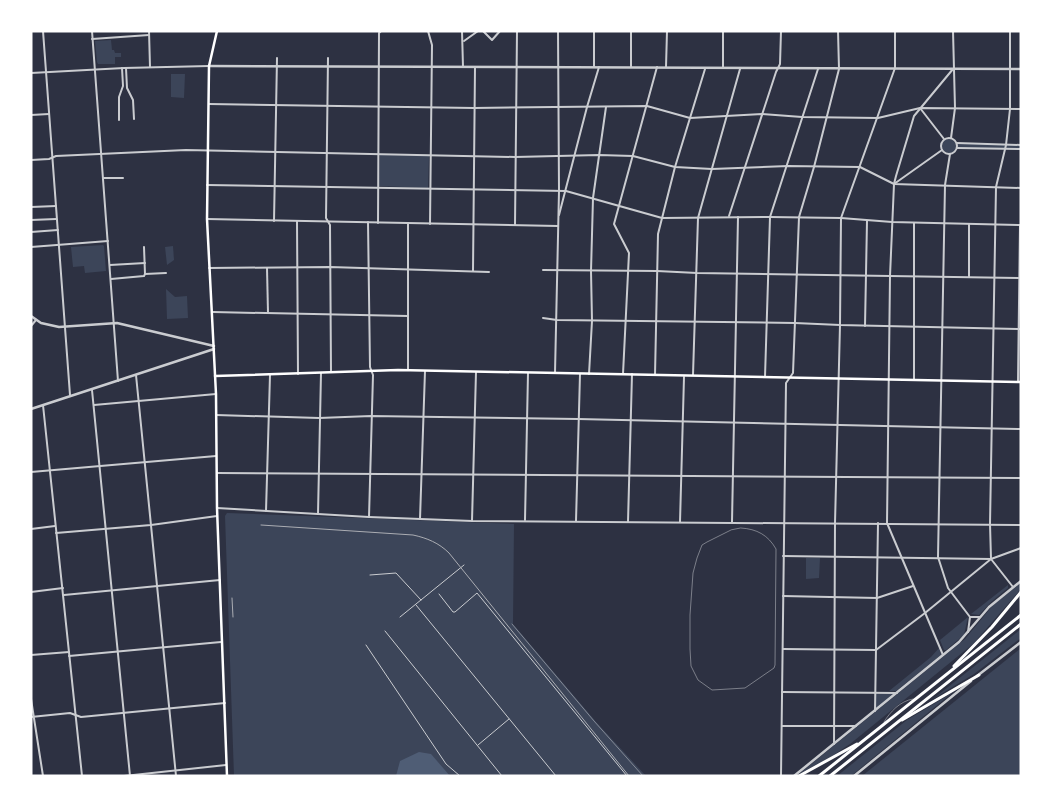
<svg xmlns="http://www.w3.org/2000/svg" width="1052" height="807" viewBox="0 0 1052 807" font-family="'Exo 2',sans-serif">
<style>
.green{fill:#3c4559}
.water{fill:#4f5d75}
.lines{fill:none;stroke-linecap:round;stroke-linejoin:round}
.service{stroke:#caccd0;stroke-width:0.5}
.pedestrian{stroke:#caccd0;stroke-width:1}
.minor{stroke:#caccd0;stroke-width:2}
.tertiary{stroke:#caccd0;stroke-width:2.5}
.secondary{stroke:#fff;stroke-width:2.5}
.motorway{stroke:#fff;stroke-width:3}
.rail{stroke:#abadb3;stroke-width:1}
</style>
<rect width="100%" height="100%" fill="#2d3142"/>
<g class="green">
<path d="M111 40 112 50H114L115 53H121V57H115V64H98L97 62 95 41Z"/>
<path d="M171 74H185L184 98 171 97Z"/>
<circle cx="949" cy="146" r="7"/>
<path d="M957 143 1021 145V149L957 148Z"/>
<path d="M380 155 429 156 428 188 379 186Z"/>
<path d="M103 245 104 246 106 271 85 273 84 266 73 267 71 247Z"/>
<path d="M173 246 174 260 167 265 165 247Z"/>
<path d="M166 289 175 297 187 296 188 318 167 319Z"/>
<path d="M227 513 514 524 513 624 597 723 646 776H234L225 516Z"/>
<path d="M806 558H820L819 578 806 579Z"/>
<path d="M1021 583V589L973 644 850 744 832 756 799 774 965 639 993 605Z"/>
<path d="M1008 585V588L991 602 979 615 971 614Z"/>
<path d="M968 617 964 635 946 650H944L940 640Z"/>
<path d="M1021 629V638L974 674 933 699Z"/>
<path d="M939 648 941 655 896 691H889L931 657Z"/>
<path d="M1021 648V776H862Z"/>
<path d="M952 693 851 776H837L907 720Z"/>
<path d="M876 694H892V695L877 708 875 707Z"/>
</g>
<path class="water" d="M419 752 431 754 450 776H396L400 761Z"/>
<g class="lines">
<g class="service">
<path d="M741 528C757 529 768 535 776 549L775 665 774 668 745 688 712 690 698 680 691 666 690 649V615L693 573 697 558 702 545 707 542 731 530Z"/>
<path d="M512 624 594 721 643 776"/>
<path d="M884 722C890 712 900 701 913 699"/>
</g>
<g class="pedestrian">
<path d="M370 575 396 573 421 600"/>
<path d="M439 594 453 612H455L477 593 627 776"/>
<path d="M416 605 556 776"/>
<path d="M400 617 464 565"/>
<path d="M385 631 502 776"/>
<path d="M366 645 446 764 460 776"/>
<path d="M478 745 509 719"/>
</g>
<g class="minor">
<path d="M43 31 70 395"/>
<path d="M92 31 118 381"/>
<path d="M149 31 150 67"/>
<path d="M428 31 432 45 430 224"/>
<path d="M462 31 463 67"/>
<path d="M483 31 492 40 500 31"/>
<path d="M631 31V67"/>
<path d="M723 31V68"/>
<path d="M1010 31V109L1006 145 996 187 990 524 991 559 1013 587"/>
<path d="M92 39 149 35"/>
<path d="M464 41 478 31"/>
<path d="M328 58 326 218 330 225 331 372"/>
<path d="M594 67V31"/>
<path d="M666 67 667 31"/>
<path d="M126 68 127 88 133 100 134 119"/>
<path d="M31 73 124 68 209 66"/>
<path d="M209 104 474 108 647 106 690 118 762 114 802 117 878 118 920 108 1021 109"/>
<path d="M920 108 944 139"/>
<path d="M31 115 49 114"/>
<path d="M119 120V97L123 86 122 68"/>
<circle cx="949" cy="146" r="8"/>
<path d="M951 138 955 108 953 31"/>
<path d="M957 143 1021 145"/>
<path d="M957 148 1021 149"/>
<path d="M950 154 945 185 938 557 948 588 970 617 968 632"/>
<path d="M31 160 49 159 56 156 186 150 515 157 599 155 633 156 675 167 712 169 788 166 860 167 894 184 1021 188"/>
<path d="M103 178H123"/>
<path d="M894 184 942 150"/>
<path d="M207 185 566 191 662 218 770 217 841 218 892 222 1021 225"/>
<path d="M31 207 56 206"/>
<path d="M559 215 587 107 599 67"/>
<path d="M729 216 776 72 780 64 781 31"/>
<path d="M207 219 558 226"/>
<path d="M31 220 56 219"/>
<path d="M274 221 277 58"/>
<path d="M297 221 298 374"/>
<path d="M368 222 370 367 373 375 369 517"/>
<path d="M378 223 379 33 381 31"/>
<path d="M515 225 517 31"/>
<path d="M31 232 58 230"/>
<path d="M31 247 108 241"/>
<path d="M110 265 145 263"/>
<path d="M209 268 330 267 489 272"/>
<path d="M267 268 268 313"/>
<path d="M543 270 657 271 697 273 1021 278"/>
<path d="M473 271 475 67"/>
<path d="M145 274 166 273"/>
<path d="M969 277V224"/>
<path d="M111 279 144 276 145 274 144 247"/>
<path d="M213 312 408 316"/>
<path d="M543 318 557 320 795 323 840 325 1021 329"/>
<path d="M31 326 36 320"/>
<path d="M865 326 867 221"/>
<path d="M408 370V223"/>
<path d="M555 373 559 191 558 31"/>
<path d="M589 374 592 321 591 271 593 198 606 107"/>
<path d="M623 374 629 253 614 224 657 67"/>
<path d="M136 375 176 776"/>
<path d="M655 375 658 234 675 167 705 69"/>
<path d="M693 375 698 218 740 69"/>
<path d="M765 377 770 217 818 69"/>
<path d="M914 380V223"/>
<path d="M1018 382 1020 225"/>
<path d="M92 390 130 776"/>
<path d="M43 405 82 776"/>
<path d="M94 405 216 394"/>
<path d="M216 415 319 418 371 416 578 419 1021 429"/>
<path d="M31 472 216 456"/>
<path d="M217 473 1021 478"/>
<path d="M217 508 369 517 472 521 1021 525"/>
<path d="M266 511 270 375"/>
<path d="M318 514 321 373"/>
<path d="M420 519 425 371"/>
<path d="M525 520 528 373"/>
<path d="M472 521 476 372"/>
<path d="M576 521 580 374"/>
<path d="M628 522 632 374"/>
<path d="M680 522 684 377"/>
<path d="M732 522 738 217"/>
<path d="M31 529 55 526"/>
<path d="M56 533 151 525 217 516"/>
<path d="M783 556 991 559 1021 548"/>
<path d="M31 592 63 588"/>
<path d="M64 595 220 580"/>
<path d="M783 596 877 598 913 586"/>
<path d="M970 617H980"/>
<path d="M783 649 876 650 925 613 991 559"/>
<path d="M31 655 69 652"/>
<path d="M943 655 887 523 890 276 894 184 896 176 914 116 953 69"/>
<path d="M69 656 221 642"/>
<path d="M782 692 897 693"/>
<path d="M31 699 43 776"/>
<path d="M875 711 878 523"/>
<path d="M31 717 70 713 81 717 225 703"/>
<path d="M782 726H856"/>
<path d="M834 744 835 523 840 325 841 218 895 68V31"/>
<path d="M124 776 226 765"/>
<path d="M781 776 786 383 793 373 799 217 814 167 839 69 838 31"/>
</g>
<g class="tertiary">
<path d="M209 66 1021 69"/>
<path d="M31 316 41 323 59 327 117 323 214 346"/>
<path d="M31 409 214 349"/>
<path d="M977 676 1021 642"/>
<path d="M794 776 959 642 989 607 1021 581"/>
<path d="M854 776 971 681"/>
</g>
<g class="secondary">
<path d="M217 31 209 66 207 219 216 394 217 508 227 776"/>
<path d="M215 376 398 370 1021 382"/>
</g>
<g class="motorway">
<path d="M954 666 992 627 1021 592"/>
<path d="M902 720 979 675"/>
<path d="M799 776 857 744"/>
<path d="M819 776 1021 615"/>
<path d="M830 776 1021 624"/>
</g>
<g class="rail">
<path d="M261 525 413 535C427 538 439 543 449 553L629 776"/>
<path d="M232 598 233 617"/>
</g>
</g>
<rect width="1052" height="807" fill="none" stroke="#ffffff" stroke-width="65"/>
</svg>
